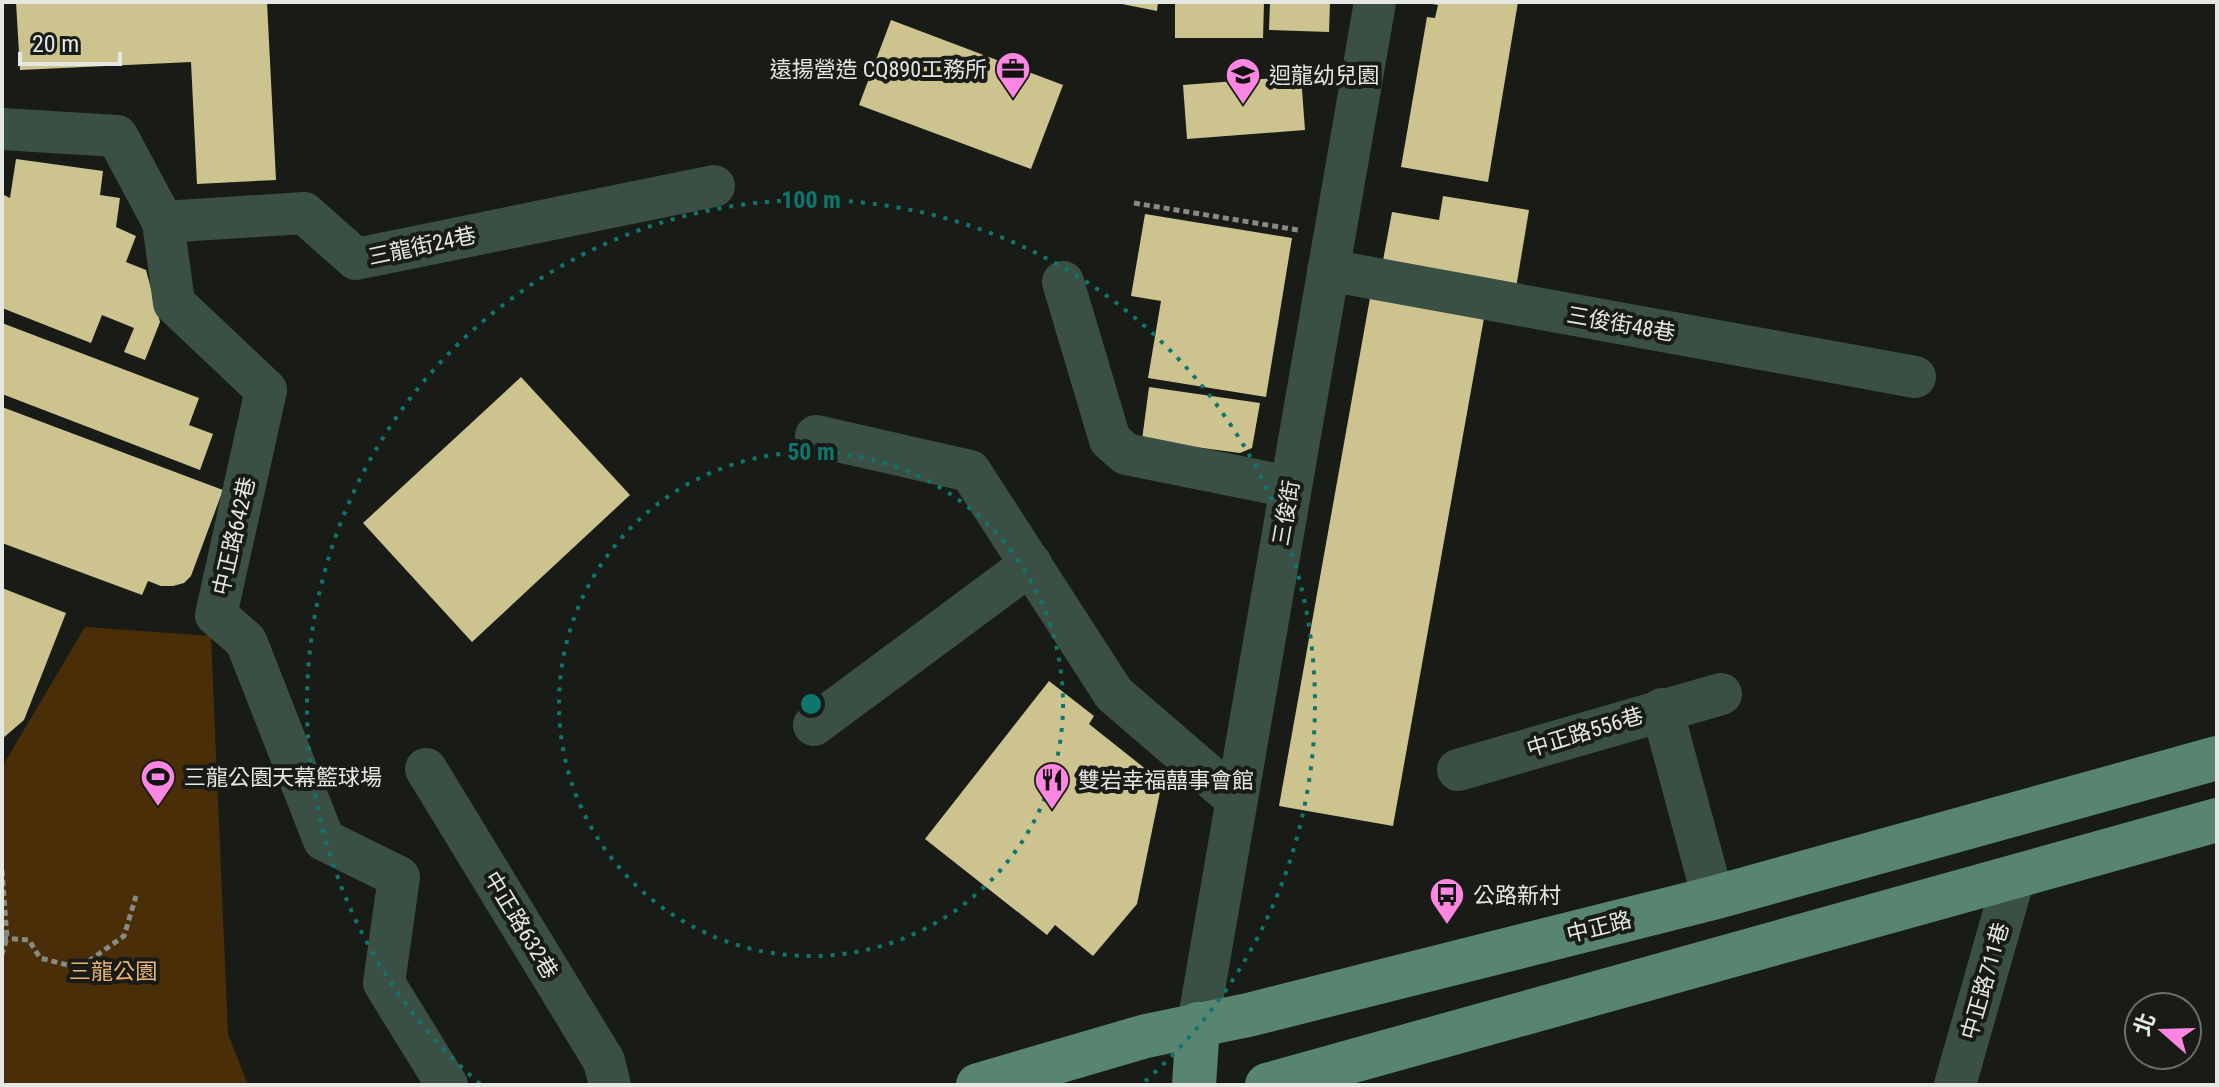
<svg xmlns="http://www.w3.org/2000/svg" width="2219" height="1087" viewBox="0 0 2219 1087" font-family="'Roboto Condensed','Noto Sans TC',sans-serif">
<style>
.green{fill:#492e08}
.building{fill:#ccc38e}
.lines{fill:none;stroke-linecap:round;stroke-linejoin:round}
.path{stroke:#878a85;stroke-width:5;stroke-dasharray:6 4;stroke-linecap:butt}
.minor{stroke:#3b5045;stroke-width:42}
.major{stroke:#58856f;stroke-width:44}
.ring{fill:none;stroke:#0f766e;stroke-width:4;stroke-dasharray:4 8}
.labels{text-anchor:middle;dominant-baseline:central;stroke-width:8;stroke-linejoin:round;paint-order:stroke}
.poi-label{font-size:22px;fill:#e5e7e3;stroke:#191c16;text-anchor:start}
.street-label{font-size:22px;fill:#e5e7e3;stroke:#191c16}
.park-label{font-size:22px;fill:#ebb576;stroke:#191c16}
.centre{fill:#0f766e;stroke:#191c16;stroke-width:4}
.ring-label{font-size:24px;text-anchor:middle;font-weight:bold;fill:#0f766e;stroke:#191c16;stroke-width:8;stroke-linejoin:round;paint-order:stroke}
</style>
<rect width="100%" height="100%" fill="#191c16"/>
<path class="green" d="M85 627 211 636 228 1034 248 1085H2V767Z"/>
<g class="building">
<path d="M16 2H267L276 180 197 184 191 62 20 70Z"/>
<path d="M1112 2H1158L1157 11Z"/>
<path d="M1175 2H1264L1263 38H1175Z"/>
<path d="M1270 2H1330L1329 32 1269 30Z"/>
<path d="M1421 2H1518L1488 182 1401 167 1427 17 1435 18 1438 5Z"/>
<path d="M891 20 1063 85 1031 169 859 105Z"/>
<path d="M1301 76 1305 130 1187 139 1183 85Z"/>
<path d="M16 159 103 171 100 195 120 198 116 227 136 236 126 262 146 270 160 322 145 360 124 352 134 328 102 315 91 343 2 308V194L10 198Z"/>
<path d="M1443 196 1529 210 1516 288 1382 266 1392 212 1439 220Z"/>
<path d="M1145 214 1292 238 1266 397 1148 378 1161 301 1131 296Z"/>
<path d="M1370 298 1484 318 1393 826 1279 806Z"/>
<path d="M2 323 199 398 189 425 213 434 200 470 2 394Z"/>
<path d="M521 377 630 495 472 642 363 523Z"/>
<path d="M1149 387 1260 403 1252 448 1240 453 1142 440Z"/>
<path d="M2 407 223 490 191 576 184 583 173 586H161L148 581 142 595 2 543Z"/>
<path d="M2 588 66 613 24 720 2 739Z"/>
<path d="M1049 681 1094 716 1089 724 1162 782 1137 904 1093 956 1055 925 1047 935 925 839Z"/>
</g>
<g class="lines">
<g class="path">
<path d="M1134 203 1298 230"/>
<path d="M2 870 7 938 2 954"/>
<path d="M2 938 29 940 40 958 79 968 124 936 136 896"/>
</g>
<g class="minor">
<path d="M2 129 117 136 163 222 304 213 356 259 714 186"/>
<path d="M163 222 174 303 266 390 216 615 246 641 324 840 399 877 384 983 447 1085"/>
<path d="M1328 270 1915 377"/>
<path d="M1063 282 1110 440 1126 454 1290 487"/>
<path d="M816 436 970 471 1114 694 1236 799"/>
<path d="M1662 709 1713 898"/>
<path d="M814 725 1031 564"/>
<path d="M426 769 604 1061 610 1085"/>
<path d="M1458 770 1721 694"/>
<path d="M1198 1024 1375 2"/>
<path d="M1955 1085 2014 877"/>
</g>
<g class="major">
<path d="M978 1085 1146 1036 1248 1015 1713 898 2217 758"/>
<path d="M1194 1085 1198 1024"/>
<path d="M1267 1085 2217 820"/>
</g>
</g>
<g class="ring">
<circle cx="811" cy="704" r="252"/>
<path d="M480 1084A504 504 0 1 1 1142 1084"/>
</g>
<defs>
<symbol id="office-pin" viewBox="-11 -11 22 30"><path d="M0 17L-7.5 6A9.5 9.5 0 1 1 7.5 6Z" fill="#fd86e2" stroke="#191c16"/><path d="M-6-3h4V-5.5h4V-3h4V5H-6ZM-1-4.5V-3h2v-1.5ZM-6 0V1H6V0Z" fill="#111"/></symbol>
<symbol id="school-pin" viewBox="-11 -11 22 30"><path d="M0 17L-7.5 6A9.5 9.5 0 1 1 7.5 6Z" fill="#fd86e2" stroke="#191c16"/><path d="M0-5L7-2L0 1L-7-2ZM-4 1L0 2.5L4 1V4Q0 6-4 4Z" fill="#111"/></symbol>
<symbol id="stadium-pin" viewBox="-11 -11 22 30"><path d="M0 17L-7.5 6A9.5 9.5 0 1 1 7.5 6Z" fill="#fd86e2" stroke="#191c16"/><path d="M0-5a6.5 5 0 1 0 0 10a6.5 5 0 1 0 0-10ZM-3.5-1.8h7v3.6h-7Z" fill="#111"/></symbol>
<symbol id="restaurant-pin" viewBox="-11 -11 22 30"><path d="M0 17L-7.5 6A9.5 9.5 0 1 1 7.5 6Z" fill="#fd86e2" stroke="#191c16"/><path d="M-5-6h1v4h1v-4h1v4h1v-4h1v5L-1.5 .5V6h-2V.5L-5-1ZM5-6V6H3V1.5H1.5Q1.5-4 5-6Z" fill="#111"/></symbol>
<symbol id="bus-pin" viewBox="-11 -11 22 30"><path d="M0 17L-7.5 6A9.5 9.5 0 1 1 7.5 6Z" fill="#fd86e2" stroke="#191c16"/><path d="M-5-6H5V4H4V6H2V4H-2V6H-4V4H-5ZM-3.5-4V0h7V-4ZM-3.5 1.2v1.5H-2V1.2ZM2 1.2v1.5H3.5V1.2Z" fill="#111"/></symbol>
</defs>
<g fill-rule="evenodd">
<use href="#office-pin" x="993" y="49" width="40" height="54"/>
<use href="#school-pin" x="1223" y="55" width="40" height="54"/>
<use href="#stadium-pin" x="138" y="757" width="40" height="54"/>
<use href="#restaurant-pin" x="1032" y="760" width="40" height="54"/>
<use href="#bus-pin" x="1427" y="875" width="40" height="54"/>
</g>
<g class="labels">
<g class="poi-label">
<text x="987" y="69" text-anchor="end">遠揚營造 CQ890工務所</text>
<text x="1269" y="75">迴龍幼兒園</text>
<text x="184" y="777">三龍公園天幕籃球場</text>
<text x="1078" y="780">雙岩幸福囍事會館</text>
<text x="1473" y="895">公路新村</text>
</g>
<g class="street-label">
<text transform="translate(422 246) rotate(-12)">三龍街24巷</text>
<text transform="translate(1621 324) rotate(10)">三俊街48巷</text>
<text transform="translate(1286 513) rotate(-80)">三俊街</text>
<text transform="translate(234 536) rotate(-77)">中正路642巷</text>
<text transform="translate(1585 732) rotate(-17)">中正路556巷</text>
<text transform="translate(521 925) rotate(59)">中正路632巷</text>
<text transform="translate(1599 927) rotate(-14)">中正路</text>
<text transform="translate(1985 981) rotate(-74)">中正路711巷</text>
</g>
<g class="park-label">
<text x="113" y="971">三龍公園</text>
</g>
</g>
<circle cx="811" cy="704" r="12" class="centre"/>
<g class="ring-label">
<text x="811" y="208">100 m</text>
<text x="811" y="460">50 m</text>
</g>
<rect width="2219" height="1087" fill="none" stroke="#e5e7e3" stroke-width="8"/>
<g transform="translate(2163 1031) rotate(290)"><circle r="38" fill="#191c16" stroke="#6b6d68" stroke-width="2"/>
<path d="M0-6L14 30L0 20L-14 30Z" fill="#fd86e2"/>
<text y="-12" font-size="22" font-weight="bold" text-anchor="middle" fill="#e5e7e3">北</text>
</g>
<path d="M20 52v12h100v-12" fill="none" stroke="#e5e7e3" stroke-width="4"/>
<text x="32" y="52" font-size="24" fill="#e5e7e3" stroke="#191c16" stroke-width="6" paint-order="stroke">20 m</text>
</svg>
